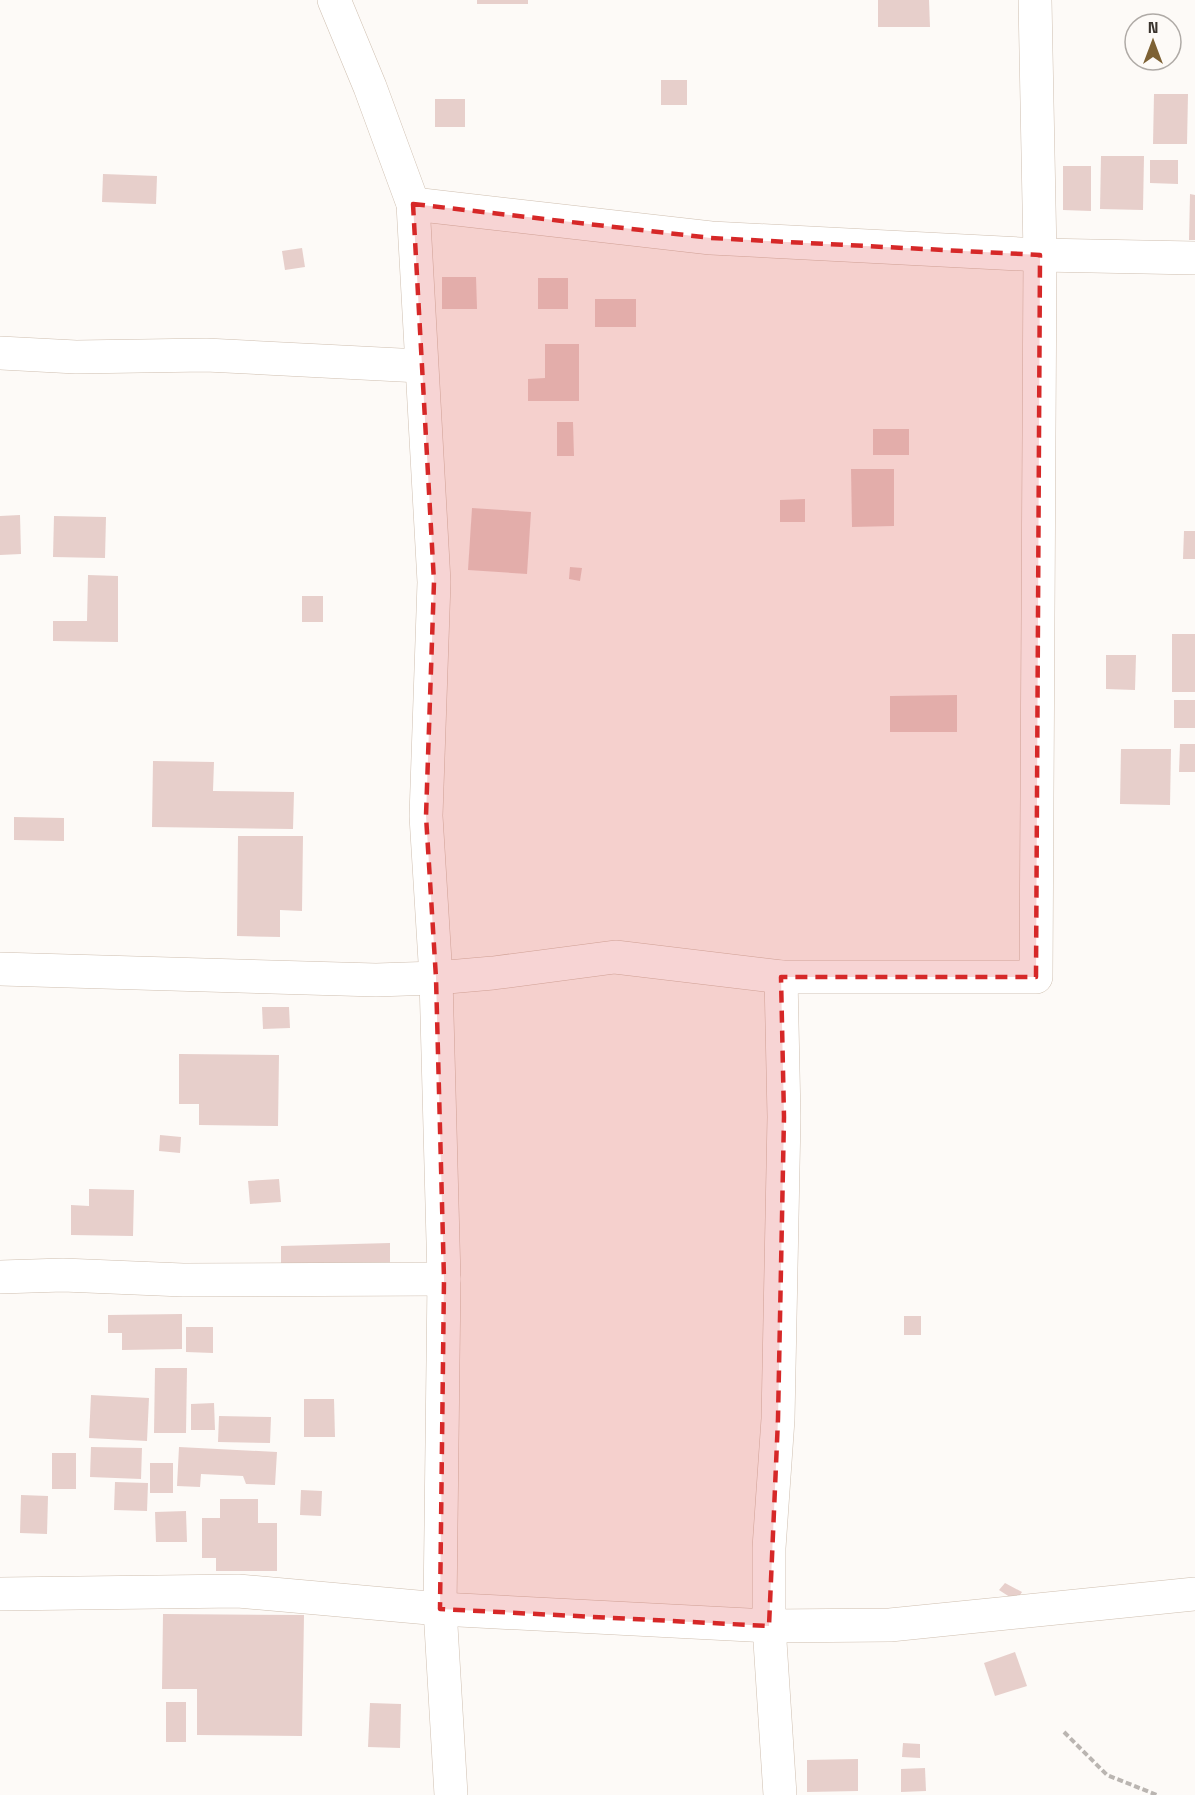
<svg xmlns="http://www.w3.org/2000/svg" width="1195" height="1795" viewBox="0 0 1195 1795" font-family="'Space Grotesk',sans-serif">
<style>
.building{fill:#e7cfcb}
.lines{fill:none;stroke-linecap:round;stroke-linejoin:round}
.minor-casing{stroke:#cfbfb0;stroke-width:34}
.path{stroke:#bab5b1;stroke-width:4;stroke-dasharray:6 3;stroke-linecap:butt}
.minor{stroke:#fff;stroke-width:33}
.marked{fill:#d62828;fill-opacity:0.2;stroke:#d62828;stroke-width:4.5;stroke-dasharray:12 8;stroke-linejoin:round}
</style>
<rect width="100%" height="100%" fill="#fdfaf7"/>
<g class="building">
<rect x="477" y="0" width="51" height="4"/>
<path d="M878 0H929L930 27H878Z"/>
<rect x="661" y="80" width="26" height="25"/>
<path d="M1154 94H1188L1187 144H1153Z"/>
<rect x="435" y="99" width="30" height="28"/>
<path d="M1101 156H1144L1143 210 1100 209Z"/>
<path d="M1150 160H1178V184L1150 183Z"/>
<path d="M1063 166H1091V211L1063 210Z"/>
<path d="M103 174 157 176 156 204 102 202Z"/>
<path d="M1190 194 1195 195V240H1189Z"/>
<path d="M302 248 305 267 285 270 282 251Z"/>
<path d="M442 277H476L477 309H442Z"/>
<rect x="538" y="278" width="30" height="31"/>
<rect x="595" y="299" width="41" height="28"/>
<path d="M545 344H579V401H528V379L545 378Z"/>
<path d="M557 422H573L574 456H557Z"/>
<rect x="873" y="429" width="36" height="26"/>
<path d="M851 469H894V526L852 527Z"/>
<path d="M805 499V522H780V500Z"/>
<path d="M472 508 531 512 527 574 468 570Z"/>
<path d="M20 515 21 554 0 555V516Z"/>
<path d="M54 516 106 517 105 558 53 557Z"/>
<path d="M1184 531H1195V559H1183Z"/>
<path d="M570 567 582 568 580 581 569 579Z"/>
<path d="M88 575 118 576V642L53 641V621H87Z"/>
<rect x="302" y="596" width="21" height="26"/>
<rect x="1172" y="634" width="23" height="58"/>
<path d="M1106 655H1136L1135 690 1106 689Z"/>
<path d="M957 695V732H890V696Z"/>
<rect x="1174" y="700" width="21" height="28"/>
<path d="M1180 744H1195V772H1179Z"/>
<path d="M1121 749H1171L1170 805 1120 804Z"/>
<path d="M153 761 214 762 213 791 294 792 293 829 152 827Z"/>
<path d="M14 817 64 818V841L14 840Z"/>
<path d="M238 836H303L302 911 280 910V937L237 936Z"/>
<path d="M262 1007H289L290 1028 263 1029Z"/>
<path d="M179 1054 279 1055 278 1126 199 1125V1104H179Z"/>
<path d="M160 1135 181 1137 180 1153 159 1151Z"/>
<path d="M279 1179 281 1202 250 1204 248 1181Z"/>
<path d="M89 1189 134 1190 133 1236 71 1235V1205L89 1206Z"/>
<path d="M390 1243V1267L281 1270V1246Z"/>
<path d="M182 1314V1349L122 1350V1333H108V1315Z"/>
<rect x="904" y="1316" width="17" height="19"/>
<path d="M186 1327H213V1353L186 1352Z"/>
<path d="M155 1368H187L186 1433H154Z"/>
<path d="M91 1395 149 1398 147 1441 89 1438Z"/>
<path d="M304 1399H334L335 1437H304Z"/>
<path d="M214 1403 215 1430H191V1404Z"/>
<path d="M219 1416 271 1417 270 1443 218 1442Z"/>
<path d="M91 1447 142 1448 141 1479 90 1477Z"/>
<path d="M179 1447 277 1452 275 1485 246 1484 243 1476 201 1474 200 1487 177 1486Z"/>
<rect x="52" y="1453" width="24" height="36"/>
<rect x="150" y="1463" width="23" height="30"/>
<path d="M115 1482 148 1483 147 1511 114 1510Z"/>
<path d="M301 1490 322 1491 321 1516 300 1515Z"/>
<path d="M21 1495 48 1496 47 1534 20 1533Z"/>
<path d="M220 1499H258V1523H277V1571H216V1558H202V1518H220Z"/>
<path d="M186 1511 187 1542H156L155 1512Z"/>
<path d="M1005 1583 1022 1592 1016 1601 999 1590Z"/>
<path d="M163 1614 304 1615 302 1736 197 1735V1689H162Z"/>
<path d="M1015 1652 1027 1686 995 1696 984 1663Z"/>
<rect x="166" y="1702" width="20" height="40"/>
<path d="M370 1703 401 1704 400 1748 368 1747Z"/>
<path d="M903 1743 920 1744V1758L902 1757Z"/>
<path d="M858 1759V1791L807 1792V1760Z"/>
<path d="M925 1768 926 1791 901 1792V1769Z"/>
</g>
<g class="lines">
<defs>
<g id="minor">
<path d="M334 0 370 87 413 204 434 582 426 816 436 978 444 1279 440 1609 451 1795"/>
<path d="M413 204 711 238 1040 255 1195 258"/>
<path d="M0 353 76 357 206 355 420 366"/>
<path d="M0 969 376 980 436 978 493 973 615 957 781 977H1036L1040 255 1035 0"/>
<path d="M0 1277 63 1275 183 1280 444 1279"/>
<path d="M0 1594 238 1591 440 1609 769 1626 890 1625 1195 1594"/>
<path d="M780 1795 769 1626V1548L778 1419 784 1117 781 977"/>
</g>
</defs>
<use href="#minor" class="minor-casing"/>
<path class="path" d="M1064 1732 1107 1775 1157 1795"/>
<use href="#minor" class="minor"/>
</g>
<path class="marked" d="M413 204 711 238 1040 255 1036 977H781L784 1117 778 1419 769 1626 440 1609 444 1279 436 978 426 816 434 582Z"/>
<g transform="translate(1153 42)"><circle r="28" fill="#fdfaf7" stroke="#afaaa6" stroke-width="1.5"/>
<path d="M0-4.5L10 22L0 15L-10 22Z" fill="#7d6134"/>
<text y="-9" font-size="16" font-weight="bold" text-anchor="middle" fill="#3a332d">N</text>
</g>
</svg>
